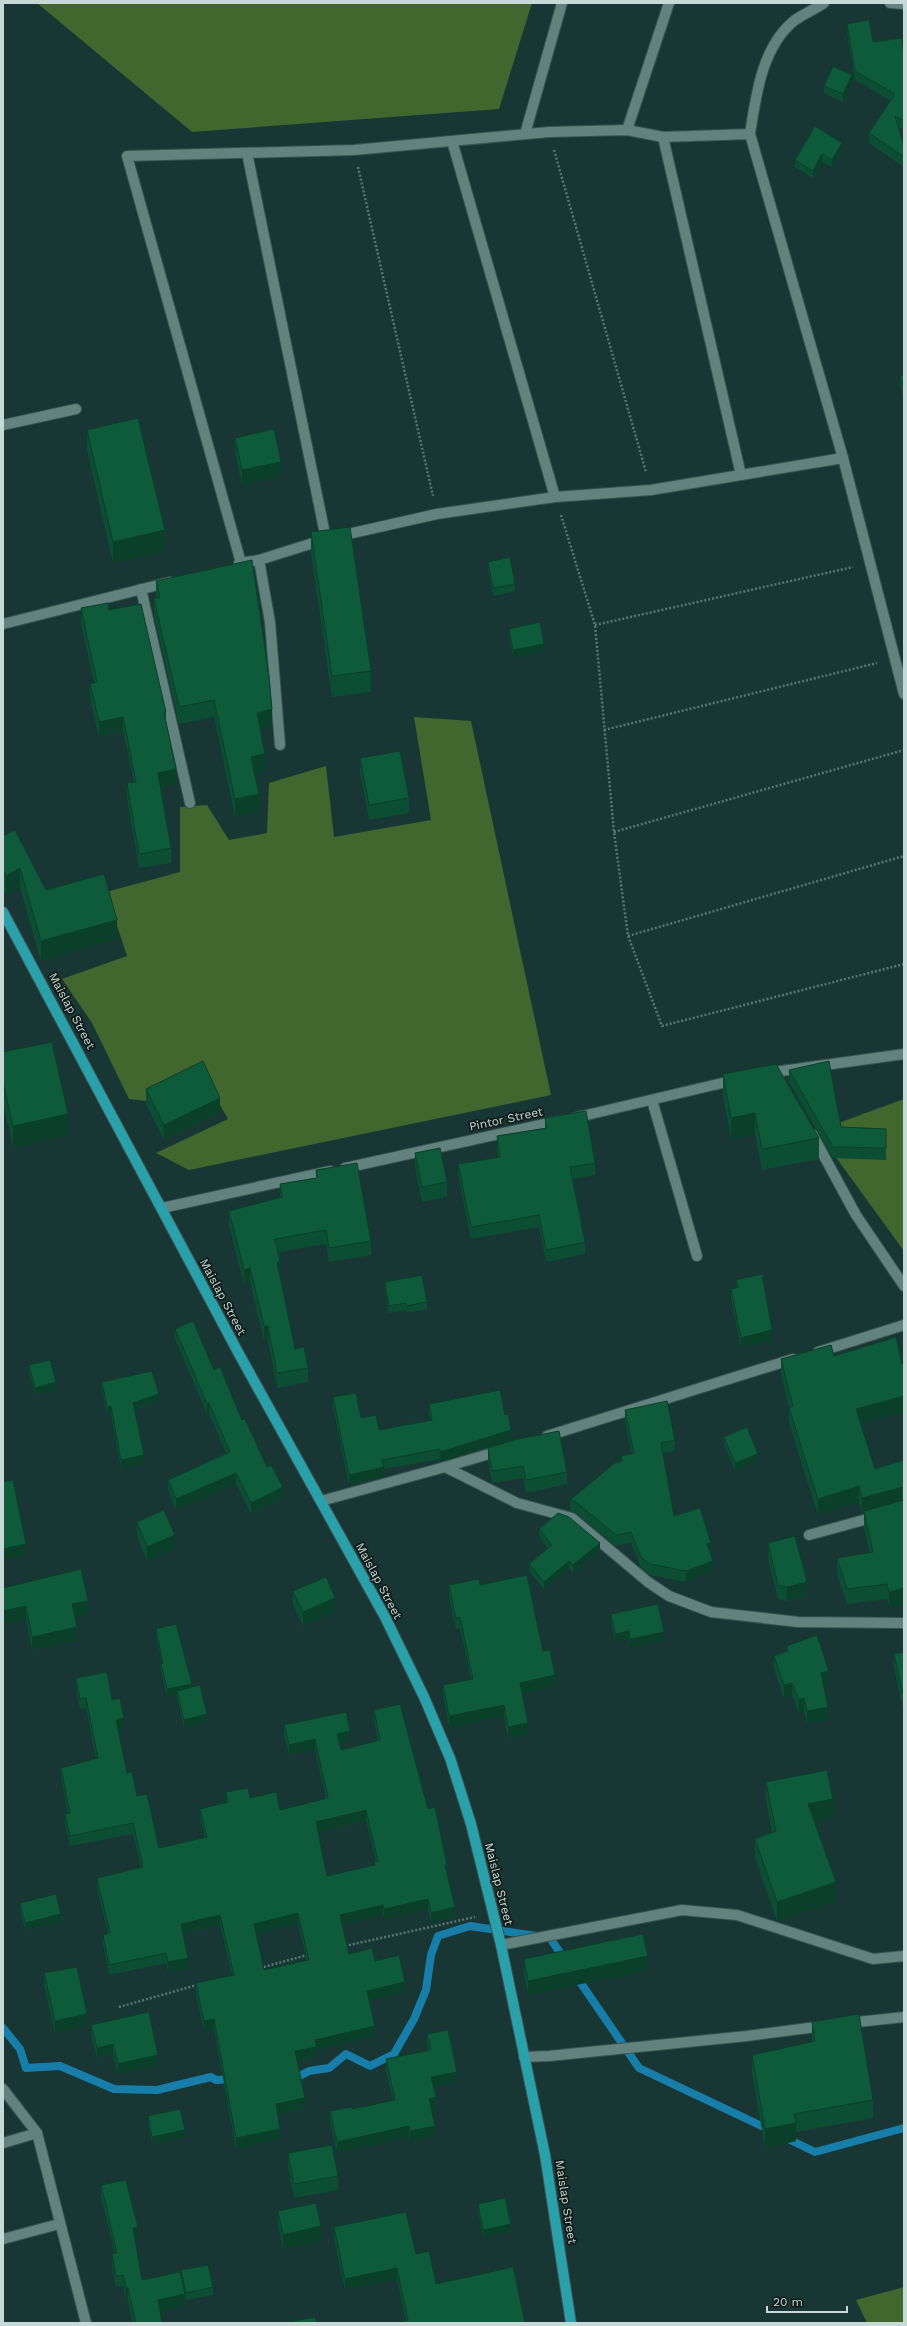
<svg xmlns="http://www.w3.org/2000/svg" width="907" height="2326" viewBox="0 0 907 2326" font-family="'Work Sans',sans-serif">
<style>
.green{fill:#41662e}
.lines{fill:none;stroke-linecap:round;stroke-linejoin:round}
.stream{stroke:#177ea9;stroke-width:8}
.minor-casing{stroke:#38534f;stroke-width:12}
.major-casing{stroke:#38534f;stroke-width:12}
.path{stroke:#5c7572;stroke-width:2.5;stroke-dasharray:2 2;stroke-linecap:butt}
.minor{stroke:#62827d;stroke-width:10}
.major{stroke:#2aa0ab;stroke-width:10}
.wall{fill:#0c4e34;fill-rule:evenodd}
.shaded-wall{fill:#0a402a}
.building{fill:#0e5b3c;stroke:#0a402a;fill-rule:evenodd}
.labels{text-anchor:middle;dominant-baseline:central;stroke-width:3.5;stroke-linejoin:round;paint-order:stroke}
.street-label{font-size:12px;fill:#c7d9d6;stroke:#0f1c1a}
</style>
<rect width="100%" height="100%" fill="#183734"/>
<g class="green">
<path d="M37 3H532L499 109 192 132Z"/>
<path d="M414 717 471 721 551 1095 189 1170 156 1153 228 1119 202 1073 146 1101 129 1099 92 1023 62 979 127 956 106 892 180 872V807L207 805 229 840 267 833 269 783 326 766 334 837 431 820Z"/>
<path d="M904 1099V1251L819 1134 830 1126Z"/>
<path d="M904 2287V2323H867L856 2300Z"/>
</g>
<g class="lines">
<g class="stream">
<path d="M576 1976 639 2068 770 2130"/>
<path d="M3 2028 20 2049 26 2068 60 2066 114 2089 157 2090 211 2077 216 2080 233 2079"/>
<path d="M292 2080 309 2071 329 2068 346 2054 370 2066 394 2054 414 2019 426 1990 431 1955 438 1936 470 1926 550 1938 565 1960"/>
<path d="M784 2137 815 2152 904 2128"/>
</g>
<defs>
<g id="minor">
<path d="M824 3C815 9 804 14 795 20 762 46 756 95 750 134L843 458 904 694"/>
<path d="M890 3 904 4"/>
<path d="M627 130 669 3"/>
<path d="M525 134 562 3"/>
<path d="M663 137 741 475"/>
<path d="M452 141 555 497"/>
<path d="M247 153 326 539"/>
<path d="M3 425 76 409"/>
<path d="M259 560 270 622 280 745"/>
<path d="M239 563 259 560 326 539 437 514 555 497 651 490 843 458"/>
<path d="M241 563 127 156 354 150 549 132 627 130 663 137 750 134"/>
<path d="M141 589 190 803"/>
<path d="M3 624 170 582"/>
<path d="M767 1073 904 1054"/>
<path d="M652 1100 697 1256"/>
<path d="M574 1118 735 1080"/>
<path d="M812 1134 856 1215 904 1286"/>
<path d="M345 1168 558 1121"/>
<path d="M162 1208 330 1171"/>
<path d="M818 1352 904 1325"/>
<path d="M547 1436 793 1359"/>
<path d="M445 1467 499 1451"/>
<path d="M321 1501 445 1467 517 1503 572 1518 648 1582 669 1596 711 1612 798 1622 904 1623"/>
<path d="M809 1535 904 1509"/>
<path d="M501 1945 682 1910 737 1915 873 1959 904 1956"/>
<path d="M848 2023 904 2017"/>
<path d="M524 2057 549 2056 747 2036 824 2026"/>
<path d="M3 2089 37 2133 86 2323"/>
<path d="M3 2143 37 2133"/>
<path d="M3 2239 59 2224"/>
</g>
<path id="major" d="M3 912 239 1354 385 1617 424 1697 450 1758 471 1824 501 1945 545 2155 571 2323"/>
</defs>
<use href="#minor" class="minor-casing"/>
<use href="#major" class="major-casing"/>
<g class="path">
<path d="M554 150 646 472"/>
<path d="M358 167 433 496"/>
<path d="M561 515 595 625 614 832 628 936 662 1026 904 964"/>
<path d="M595 625 853 567"/>
<path d="M604 730 877 663"/>
<path d="M614 832 904 750"/>
<path d="M628 936 904 856"/>
<path d="M345 1946 475 1917"/>
<path d="M260 1968 307 1955"/>
<path d="M119 2007 197 1985"/>
</g>
<use href="#minor" class="minor"/>
<use href="#major" class="major"/>
</g>
<g class="wall">
<path d="M847 24 873 42 904 58V130L899 127 904 146V167L869 143V133L891 101 855 80 847 33Z"/>
<path d="M852 82 843 102 824 93V86Z"/>
<path d="M842 150 832 167 822 162 813 178 795 167V160Z"/>
<path d="M904 375V399L900 386V376Z"/>
<path d="M87 430 165 551 113 563 87 451Z"/>
<path d="M235 438 281 476 242 485 235 452Z"/>
<path d="M311 532 371 671V692L332 697 311 553Z"/>
<path d="M488 562 515 584V591L493 596 488 569Z"/>
<path d="M156 581 272 726 260 729 265 771 254 773 259 811 235 816 214 717 179 724 154 615V599L156 598Z"/>
<path d="M81 608 109 610 166 712V722L176 783 160 787 171 848V863L139 868 127 798V783L134 782 123 731 99 737 90 698V684L94 683 81 623Z"/>
<path d="M509 629 544 651 513 657 509 636Z"/>
<path d="M360 758 409 798V813L369 820 360 772Z"/>
<path d="M3 836 46 890 117 939 41 961 20 888 6 895 3 890Z"/>
<path d="M3 1052 68 1135 13 1147 3 1103Z"/>
<path d="M789 1070 841 1127 886 1140V1160L833 1158 789 1082Z"/>
<path d="M723 1074 819 1138V1159L762 1170 755 1134 731 1139 723 1095Z"/>
<path d="M146 1089 220 1112 164 1140 146 1104Z"/>
<path d="M545 1118 595 1163V1175L573 1179 585 1242V1254L546 1262 539 1227 471 1239 458 1176V1164L498 1157 497 1148V1136L545 1128Z"/>
<path d="M415 1153 447 1182V1197L422 1202 415 1167Z"/>
<path d="M316 1170 371 1241V1255L329 1262 326 1244 278 1252 280 1276 295 1349 308 1368V1382L277 1388 268 1340H264L250 1283 244 1284 229 1225V1211L280 1198V1184L316 1178Z"/>
<path d="M736 1280 772 1341 741 1348 731 1299V1289L736 1287Z"/>
<path d="M385 1282 427 1302V1309L406 1313V1310L389 1313 385 1289Z"/>
<path d="M175 1329 214 1370 242 1420 283 1498 251 1514 236 1484 176 1510 168 1490V1480L226 1453 209 1413 207 1414 175 1339Z"/>
<path d="M834 1356 902 1364 904 1363V1412L860 1423 875 1469 904 1460V1604L889 1607 887 1599 847 1604 837 1574V1558L870 1553 864 1527V1513L862 1514 859 1502 818 1515 789 1423V1407L781 1375V1359Z"/>
<path d="M29 1365 56 1390 35 1395 29 1372Z"/>
<path d="M102 1382 159 1401 135 1410 144 1463 121 1468 111 1414 107 1415 102 1389Z"/>
<path d="M333 1397 361 1418 379 1430 430 1420 429 1413V1404L505 1415 511 1440 440 1462V1459L384 1469V1477L349 1485 333 1407Z"/>
<path d="M625 1410 675 1440V1451L663 1453 674 1516 711 1554H710L713 1571 686 1582 650 1575 641 1568 631 1543 616 1546 576 1513 570 1511V1500L621 1462V1456L632 1454 625 1421Z"/>
<path d="M724 1437 758 1461 735 1471 724 1444Z"/>
<path d="M488 1448 567 1472V1484L526 1493 523 1478 492 1483 488 1461Z"/>
<path d="M137 1522 175 1549 147 1561 137 1536Z"/>
<path d="M539 1529 600 1550 573 1573 569 1568 544 1589 529 1571V1564L548 1548 539 1536Z"/>
<path d="M768 1543 807 1596 787 1601 778 1599 768 1558Z"/>
<path d="M449 1585H480L543 1651 555 1686 522 1693 528 1734 508 1738 504 1716 449 1727 443 1696V1685L471 1679 460 1628 456 1629 449 1596Z"/>
<path d="M3 1588 88 1614 75 1617 77 1640 32 1650 26 1619Z"/>
<path d="M293 1591 335 1612 303 1626 293 1605Z"/>
<path d="M611 1614 664 1640 630 1647 629 1639 615 1642 611 1621Z"/>
<path d="M156 1629 192 1687 207 1722 184 1728 177 1698V1694L167 1697 161 1671V1664H162L156 1636Z"/>
<path d="M787 1646 829 1683 824 1685 828 1719 807 1724 804 1711 799 1713 792 1695 784 1698 774 1669V1656L787 1652Z"/>
<path d="M904 1652V1709H903L894 1668V1654Z"/>
<path d="M76 1678 112 1700 124 1728 118 1730 127 1773 159 1848 205 1837 200 1819V1809L226 1803V1792L250 1798 280 1810 326 1799 315 1749 289 1755 284 1735V1725L350 1741 340 1743 341 1750 378 1741 374 1720V1710L428 1809 447 1875 455 1917 431 1923 428 1909 384 1919 383 1915 342 1924 349 1954 375 1961 405 1992 369 2000 375 2036 317 2050V2057L297 2061 305 2108 278 2114 280 2139 236 2149 214 2029 204 2031 196 1994V1983L232 1975 220 1925 183 1934 188 1968 168 1972 166 1963 109 1975 103 1945V1935L108 1934 97 1888V1878L141 1868 133 1834 70 1846 65 1824V1814L68 1813 61 1778V1768L96 1759 86 1708 80 1709 76 1689ZM366 1820 376 1861 374 1862V1865L327 1876 318 1832ZM298 1923 307 1960 264 1970 256 1934Z"/>
<path d="M766 1782 833 1818 814 1821 836 1901 777 1921 755 1858V1839L772 1833 766 1801Z"/>
<path d="M20 1903 61 1922 25 1930 20 1910Z"/>
<path d="M524 1959 648 1970 528 1995 524 1973Z"/>
<path d="M44 1973 87 2026 55 2033 44 1986Z"/>
<path d="M812 2022 873 2100V2118L796 2132V2141L765 2148 752 2073V2055L812 2042Z"/>
<path d="M91 2025 158 2065 118 2074 113 2054 97 2058 91 2035Z"/>
<path d="M427 2034 457 2082 434 2087 436 2108 431 2109 435 2136 410 2142 409 2137 337 2152 330 2122V2111L352 2109 393 2101 386 2070V2059L428 2050 427 2044Z"/>
<path d="M148 2116 185 2137 152 2144 148 2123Z"/>
<path d="M288 2153 338 2176V2190L294 2198 288 2168Z"/>
<path d="M101 2185 138 2239H135L142 2280 181 2277V2270L213 2287V2295L186 2300 185 2297V2306L160 2311 162 2323H133L128 2300H126L123 2286 116 2287 112 2265V2254L115 2253 101 2197Z"/>
<path d="M478 2204 511 2231 483 2237 478 2211Z"/>
<path d="M278 2211 321 2241 283 2249 278 2226Z"/>
<path d="M334 2227 416 2254 436 2284 525 2323 406 2321 397 2279 345 2290 334 2239Z"/>
</g>
<g class="shaded-wall">
<path d="M852 75V82L843 102V94Z"/>
<path d="M842 143V150L832 167V160Z"/>
<path d="M822 154V162L813 178V171Z"/>
<path d="M281 462V476L242 485V470Z"/>
<path d="M165 530V551L113 563V542Z"/>
<path d="M544 644V651L513 657V650Z"/>
<path d="M272 709V726L257 730V713Z"/>
<path d="M123 717V731L99 737V722Z"/>
<path d="M265 754V771L251 774V757Z"/>
<path d="M176 769V783L158 787V773Z"/>
<path d="M259 794V811L235 816V799Z"/>
<path d="M20 868V888L6 895V876Z"/>
<path d="M117 920V939L41 961V941Z"/>
<path d="M220 1098V1112L164 1140V1125Z"/>
<path d="M755 1113V1134L731 1139V1118Z"/>
<path d="M68 1114V1135L13 1147V1126Z"/>
<path d="M277 1262H280V1276L277 1277Z"/>
<path d="M250 1268V1283L244 1284V1270Z"/>
<rect x="264" y="1326" width="4" height="14"/>
<path d="M772 1330V1341L741 1348V1338Z"/>
<path d="M56 1382V1390L35 1395V1388Z"/>
<path d="M159 1394V1401L133 1410V1403Z"/>
<path d="M904 1396V1412L856 1425V1409Z"/>
<path d="M209 1403V1413L207 1414V1404Z"/>
<path d="M111 1406V1414L107 1415V1407Z"/>
<path d="M511 1430V1440L440 1462V1452Z"/>
<path d="M758 1454V1461L735 1471V1463Z"/>
<path d="M144 1455V1463L121 1468V1460Z"/>
<path d="M384 1467V1477L349 1485V1475Z"/>
<path d="M236 1473V1484L176 1510V1499Z"/>
<path d="M859 1486V1502L818 1515V1499Z"/>
<path d="M283 1487V1498L251 1514V1503Z"/>
<path d="M902 1487V1503L864 1511V1513L862 1514V1498Z"/>
<path d="M175 1535V1549L147 1561V1547Z"/>
<path d="M600 1543V1550L573 1573V1565Z"/>
<path d="M711 1543V1554L707 1555V1544Z"/>
<path d="M26 1544V1555L3 1560V1549Z"/>
<path d="M569 1561V1568L544 1589V1582Z"/>
<path d="M713 1561V1571L686 1582V1571Z"/>
<path d="M807 1582V1596L787 1601V1587Z"/>
<path d="M904 1588V1604L889 1607V1592Z"/>
<path d="M335 1598V1612L303 1626V1612Z"/>
<path d="M88 1601V1614L72 1618V1604Z"/>
<path d="M26 1606V1619L3 1625V1611Z"/>
<path d="M77 1627V1640L32 1650V1637Z"/>
<path d="M629 1631V1639L615 1642V1634Z"/>
<path d="M664 1632V1640L630 1647V1639Z"/>
<path d="M829 1671V1683L821 1686V1673Z"/>
<path d="M555 1675V1686L520 1694V1683Z"/>
<path d="M792 1683V1695L784 1698V1685Z"/>
<path d="M192 1684V1691H177V1694L167 1697V1689Z"/>
<rect x="903" y="1694" width="1" height="15"/>
<path d="M804 1698V1711L799 1713V1700Z"/>
<path d="M504 1705V1716L449 1727V1716Z"/>
<path d="M828 1707V1719L807 1724V1711Z"/>
<path d="M207 1714V1722L184 1728V1720Z"/>
<path d="M124 1718V1728L116 1730V1720Z"/>
<path d="M528 1723V1734L508 1738V1727Z"/>
<path d="M350 1731V1741L337 1744V1734Z"/>
<path d="M315 1739V1749L289 1755V1745Z"/>
<path d="M833 1799V1818L808 1823V1804Z"/>
<path d="M366 1810V1820L316 1832V1822Z"/>
<path d="M445 1865H447V1875Z"/>
<path d="M836 1882V1901L777 1921V1902Z"/>
<path d="M428 1899V1909L384 1919V1909Z"/>
<path d="M383 1905V1915L340 1925V1915Z"/>
<path d="M455 1907V1917L431 1923V1913Z"/>
<path d="M298 1913V1923L254 1935V1924Z"/>
<path d="M61 1914V1922L25 1930V1923Z"/>
<path d="M220 1915V1925L181 1934V1924Z"/>
<path d="M648 1956V1970L528 1995V1981Z"/>
<path d="M188 1958V1968L168 1972V1962Z"/>
<path d="M405 1982V1992L367 2001V1991Z"/>
<path d="M87 2014V2026L55 2033V2021Z"/>
<path d="M214 2019V2029L204 2031V2021Z"/>
<path d="M375 2026V2036L317 2050V2057L295 2061V2051L315 2040Z"/>
<path d="M113 2044V2054L97 2058V2048Z"/>
<path d="M158 2055V2065L118 2074V2064Z"/>
<path d="M457 2072V2082L431 2088V2077Z"/>
<path d="M436 2097V2108L429 2109V2099Z"/>
<path d="M305 2098V2108L276 2114V2104Z"/>
<path d="M796 2123V2141L765 2148V2129Z"/>
<path d="M409 2126V2137L337 2152V2142Z"/>
<path d="M435 2126V2136L410 2142V2131Z"/>
<path d="M280 2129V2139L236 2149V2138Z"/>
<path d="M185 2130V2137L152 2144V2137Z"/>
<path d="M511 2224V2231L483 2237V2230Z"/>
<path d="M321 2226V2241L283 2249V2235Z"/>
<path d="M138 2227V2239L133 2240V2228Z"/>
<path d="M397 2268V2279L345 2290V2279Z"/>
<rect x="126" y="2288" width="2" height="12"/>
<path d="M185 2294V2306L158 2312V2300Z"/>
</g>
<g class="building">
<path d="M869 20 873 42 902 38 904 58V121L895 116 904 146V157L869 133 895 94 855 71 847 24Z"/>
<path d="M833 66 852 75 843 94 824 86Z"/>
<path d="M815 126 842 143 832 160 822 154 813 171 795 160Z"/>
<path d="M904 375V389L900 376Z"/>
<path d="M138 418 165 530 113 542 87 430Z"/>
<path d="M274 429 281 462 242 470 235 438Z"/>
<path d="M350 527 371 671 332 676 311 532Z"/>
<path d="M510 557 515 584 493 588 488 562Z"/>
<path d="M252 560 269 676 272 709 257 713 265 754 251 757 259 794 235 799 214 700 179 707 154 599 160 597 156 581Z"/>
<path d="M108 603 109 610 141 604 166 712 164 713 176 769 158 773 171 848 139 854 127 783 136 782 123 717 99 722 90 684 97 682 81 608Z"/>
<path d="M540 622 544 644 513 650 509 629Z"/>
<path d="M400 751 409 798 369 805 360 758Z"/>
<path d="M15 830 46 890 104 874 117 920 41 941 20 868 6 876 3 870V836Z"/>
<path d="M52 1042 68 1114 13 1126 3 1082V1052Z"/>
<path d="M203 1061 220 1098 164 1125 146 1089Z"/>
<path d="M829 1061 841 1127 886 1129V1148L833 1147 789 1070Z"/>
<path d="M776 1064 819 1138 762 1149 755 1113 731 1118 723 1074Z"/>
<path d="M586 1111 595 1163 570 1167 585 1242 546 1250 539 1215 471 1227 458 1164 500 1157 497 1136 547 1128 545 1118Z"/>
<path d="M440 1148 447 1182 422 1187 415 1153Z"/>
<path d="M357 1163 371 1241 329 1248 326 1230 275 1239 280 1262H277L295 1349 304 1347 308 1368 277 1373 268 1326H264L250 1268 244 1270 229 1211 282 1197 280 1184 317 1178 316 1170Z"/>
<path d="M762 1274 772 1330 741 1338 731 1289 738 1287 736 1280Z"/>
<path d="M422 1275 427 1302 406 1306V1303L389 1306 385 1282Z"/>
<path d="M193 1321 214 1370 220 1367 242 1420 245 1419 267 1467 271 1465 283 1487 251 1503 236 1473 176 1499 168 1480 230 1452 209 1403 207 1404 175 1329Z"/>
<path d="M896 1337 902 1364 904 1363V1396L856 1409 875 1469 904 1460V1487L862 1498 859 1486 818 1499 789 1408 793 1406 781 1359 831 1345 834 1356Z"/>
<path d="M50 1360 56 1382 35 1388 29 1365Z"/>
<path d="M152 1371 159 1394 133 1403 144 1455 121 1460 111 1406 107 1407 102 1382Z"/>
<path d="M500 1390 505 1415 508 1414 511 1430 440 1452V1449L382 1460 384 1467 349 1475 333 1397 356 1393 361 1418 376 1415 379 1430 432 1420 429 1404Z"/>
<path d="M667 1401 675 1440 661 1443 674 1516 700 1508 711 1543 707 1544 713 1561 686 1571 650 1564 641 1557 631 1532 616 1535 576 1502 570 1500 615 1463 622 1461 621 1456 634 1453 625 1410Z"/>
<path d="M747 1427 758 1454 735 1463 724 1437Z"/>
<path d="M559 1431 567 1472 526 1480 523 1466 492 1471 488 1448 514 1440Z"/>
<path d="M13 1480 26 1544 3 1549V1482Z"/>
<path d="M904 1500V1588L889 1592 887 1584 847 1589 837 1558 873 1552 864 1511Z"/>
<path d="M164 1510 175 1535 147 1547 137 1522Z"/>
<path d="M558 1513 569 1517 600 1543 573 1565 569 1561 544 1582 529 1564 552 1545 539 1529Z"/>
<path d="M795 1536 807 1582 787 1587 778 1585 768 1543Z"/>
<path d="M81 1569 88 1601 72 1604 77 1627 32 1637 26 1606 3 1611V1588Z"/>
<path d="M527 1575 543 1651 550 1650 555 1675 520 1683 528 1723 508 1727 504 1705 449 1716 443 1685 473 1679 460 1617 456 1618 449 1585 479 1579 480 1585Z"/>
<path d="M326 1577 335 1598 303 1612 293 1591Z"/>
<path d="M658 1604 664 1632 630 1639 629 1631 615 1634 611 1614Z"/>
<path d="M176 1624 192 1684 167 1689 161 1664 163 1663 156 1629Z"/>
<path d="M817 1635 829 1671 821 1673 828 1707 807 1711 804 1698 799 1700 792 1683 784 1685 774 1656 788 1651 787 1646Z"/>
<path d="M904 1652V1694H903L894 1654Z"/>
<path d="M107 1672 112 1700 120 1698 124 1718 116 1720 127 1773 132 1772 137 1796 147 1794 159 1848 207 1837 200 1809 228 1802 226 1792 248 1788 250 1798 276 1792 280 1810 328 1798 315 1739 289 1745 284 1725 346 1712 350 1731 337 1734 341 1750 380 1740 374 1710 400 1704 428 1809 435 1807 447 1865H445L455 1907 431 1913 428 1899 384 1909 383 1905 340 1915 349 1954 372 1948 375 1961 399 1955 405 1982 367 1991 375 2026 315 2040 317 2047 295 2051 305 2098 276 2104 280 2129 236 2138 214 2019 204 2021 196 1983 234 1975 220 1915 181 1924 188 1958 168 1962 166 1953 109 1965 103 1935 110 1933 97 1878 143 1867 133 1823 70 1836 65 1814 70 1813 61 1768 98 1758 86 1698 80 1699 76 1678ZM366 1810 378 1861 374 1862 375 1865 327 1876 316 1822ZM298 1913 309 1960 264 1970 254 1924Z"/>
<path d="M200 1685 207 1714 184 1720 177 1691Z"/>
<path d="M827 1770 833 1799 808 1804 836 1882 777 1902 755 1839 776 1831 766 1782Z"/>
<path d="M56 1894 61 1914 25 1923 20 1903Z"/>
<path d="M643 1934 648 1956 528 1981 524 1959Z"/>
<path d="M77 1967 87 2014 55 2021 44 1973Z"/>
<path d="M149 2012 158 2055 118 2064 113 2044 97 2048 91 2025Z"/>
<path d="M859 2014 873 2100 794 2114 796 2123 765 2129 752 2055 815 2041 812 2022Z"/>
<path d="M448 2030 457 2072 431 2077 436 2097 429 2099 435 2126 410 2131 409 2126 337 2142 330 2111 352 2107V2109L395 2100 386 2059 431 2050 427 2034Z"/>
<path d="M180 2109 185 2130 152 2137 148 2116Z"/>
<path d="M332 2145 338 2176 294 2184 288 2153Z"/>
<path d="M126 2180 138 2227 133 2228 142 2280 180 2272 185 2294 158 2300 162 2323H136L128 2288H126L123 2275 116 2276 112 2254 117 2253 101 2185Z"/>
<path d="M505 2198 511 2224 483 2230 478 2204Z"/>
<path d="M316 2203 321 2226 283 2235 278 2211Z"/>
<path d="M406 2212 416 2254 429 2251 436 2284 513 2267 525 2323H396L408 2320 397 2268 345 2279 334 2227Z"/>
<path d="M208 2265 213 2287 186 2293 181 2270Z"/>
<path d="M315 2317 317 2323H284Z"/>
</g>
<g class="labels">
<g class="street-label">
<text transform="translate(72 1011) rotate(62)">Maislap Street</text>
<text transform="translate(506 1119) rotate(-12)">Pintor Street</text>
<text transform="translate(223 1297) rotate(62)">Maislap Street</text>
<text transform="translate(379 1581) rotate(62)">Maislap Street</text>
<text transform="translate(499 1884) rotate(76)">Maislap Street</text>
<text transform="translate(566 2202) rotate(81)">Maislap Street</text>
</g>
</g>
<rect width="907" height="2326" fill="none" stroke="#c7d9d6" stroke-width="8"/>
<path d="M767 2306v6h80v-6" fill="none" stroke="#c7d9d6" stroke-width="2"/>
<text x="773" y="2306" font-size="12" fill="#c7d9d6" stroke="#0f1c1a" stroke-width="3" paint-order="stroke">20 m</text>
</svg>
